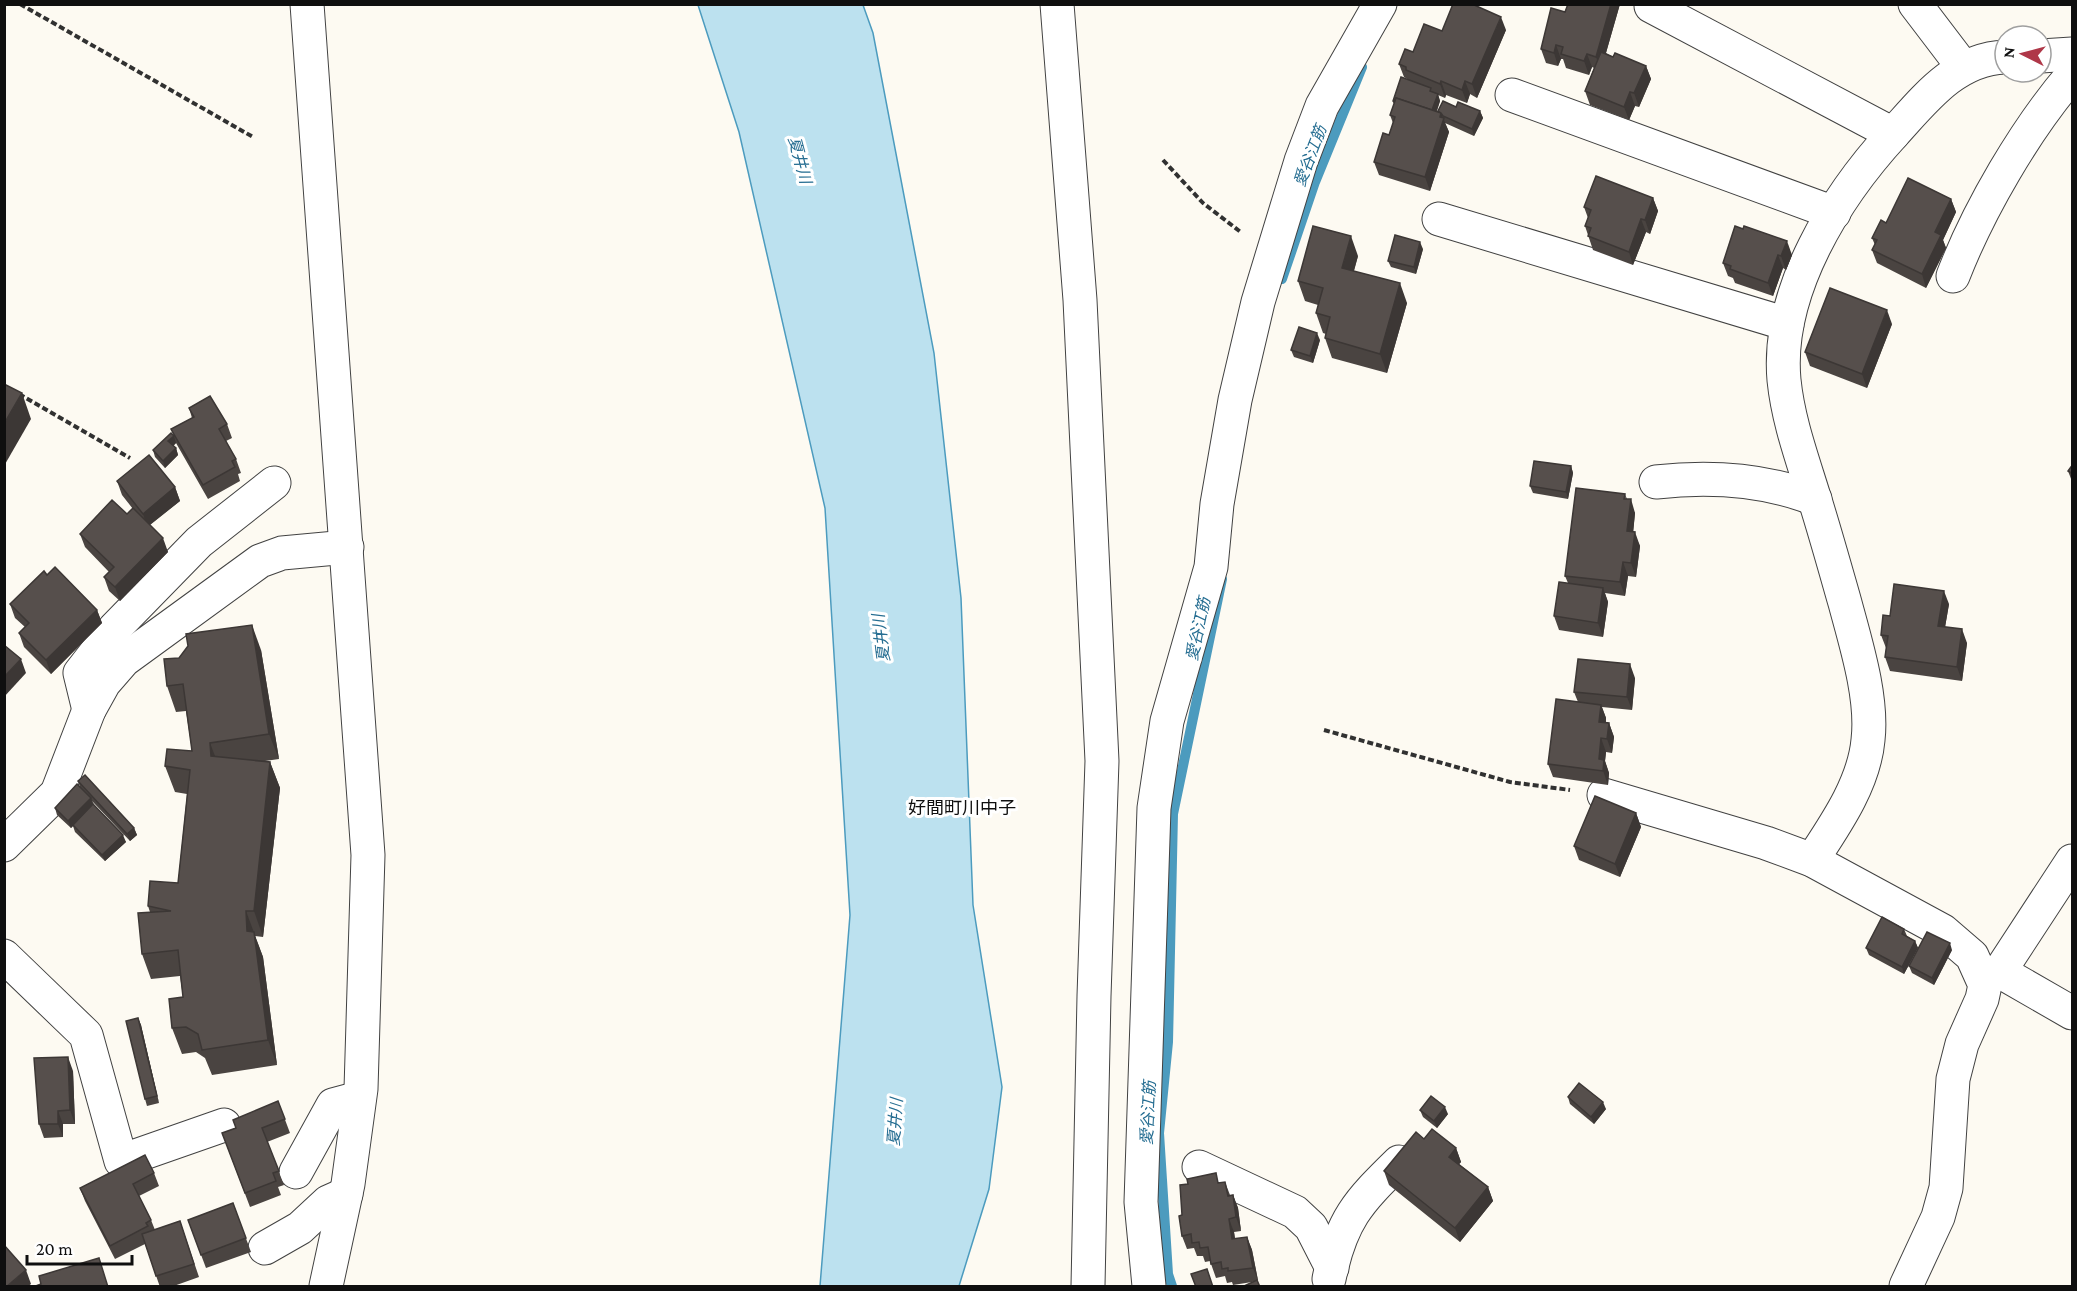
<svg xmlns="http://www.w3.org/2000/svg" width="2077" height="1291" viewBox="0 0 2077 1291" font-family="'Crimson Pro','Noto Sans JP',serif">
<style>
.water{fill:#bce1ef;stroke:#4c9bbe;stroke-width:1.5}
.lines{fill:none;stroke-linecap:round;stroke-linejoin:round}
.stream{stroke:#4c9bbe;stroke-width:10}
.minor-casing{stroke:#424242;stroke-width:35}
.path{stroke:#313131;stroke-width:4;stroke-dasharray:6 3;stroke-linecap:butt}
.minor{stroke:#fff;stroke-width:33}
.wall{fill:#4a4441}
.shaded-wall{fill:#3c3735}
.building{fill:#564f4c;stroke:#3c3735;stroke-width:1.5}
.labels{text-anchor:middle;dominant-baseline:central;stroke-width:6;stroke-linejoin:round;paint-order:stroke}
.water-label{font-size:16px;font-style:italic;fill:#266e92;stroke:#fff}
.quarter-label{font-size:18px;fill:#0f0f0f;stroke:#fff}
</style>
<rect width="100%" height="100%" fill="#fdfaf2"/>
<path class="water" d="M698 5H863L873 33 934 353 961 598 973 905 1002 1087 989 1189 959 1286H820L850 915 825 508 739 132Z"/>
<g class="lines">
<g class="stream">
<path d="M1282 279 1315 182 1362 67"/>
<path d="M1172 1286 1168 1274 1159 1133 1168 1042 1173 814 1222 579"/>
</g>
<defs>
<g id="minor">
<path d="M307 4 368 855 361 1089 348 1184 326 1286"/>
<path d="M1057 4 1080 300 1102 761 1094 996 1088 1286"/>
<path d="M1915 4 1963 67"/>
<path d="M1651 6 1893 134"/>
<path d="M2041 56 2072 54"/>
<path d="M1512 95 1834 213"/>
<path d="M1439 219 1787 324"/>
<path d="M1953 276C1979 209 2025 130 2072 75"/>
<path d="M1656 482C1710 476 1764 479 1815 499"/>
<path d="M89 710 80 673 115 628 199 542 274 483"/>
<path d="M1604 795 1766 843 1812 860 1943 931 1972 956 1985 985 1982 999 1962 1044 1953 1079 1946 1188 1938 1217 1906 1286"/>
<path d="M4 845 57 793 89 710 104 683 124 660 260 561 282 553 347 547"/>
<path d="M1812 860C1835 825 1864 784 1868 740 1873 698 1856 644 1845 603 1835 568 1825 532 1814 497 1802 458 1788 420 1784 380 1776 291 1836 196 1894 133 1925 99 1955 59 2005 57"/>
<path d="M4 956 86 1035 121 1161 224 1125"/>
<path d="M1999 971 2072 1013"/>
<path d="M1985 980 2002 968 2072 861"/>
<path d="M1199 1167 1295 1212 1311 1227 1332 1268"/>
<path d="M296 1172 333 1105 359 1098"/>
<path d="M265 1248 300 1228 328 1202 346 1194"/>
<path d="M1329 1279C1341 1220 1358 1202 1399 1162"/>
<path d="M1149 1286 1141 1202 1154 808 1167 721 1211 567 1217 504 1235 400 1258 302 1301 161 1322 106 1380 4"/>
</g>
</defs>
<use href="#minor" class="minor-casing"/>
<g class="path">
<path d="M20 4 253 137"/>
<path d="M1163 160 1203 203 1242 233"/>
<path d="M19 394 130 458"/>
<path d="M1324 730 1510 782 1570 790"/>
</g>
<use href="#minor" class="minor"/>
</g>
<g class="wall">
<path d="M1568 4H1620L1606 53 1613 57 1646 66 1651 79 1639 107 1635 106 1629 120 1590 105 1585 91 1594 68 1592 67 1589 75 1566 68 1563 59H1561L1558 66 1546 63 1541 49 1565 12Z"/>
<path d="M1506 30 1477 98 1470 94 1467 103 1446 95 1445 98 1438 95 1440 101 1437 111 1456 107 1480 111 1483 118 1474 136 1445 123 1449 132 1430 191 1379 175 1374 162 1389 135 1393 123 1390 115 1394 104 1393 101 1409 80 1404 77 1399 64 1442 31Z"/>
<path d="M1653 198 1658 211 1650 234 1646 232 1633 265 1593 250 1585 226 1588 218 1584 207Z"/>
<path d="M1951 199 1956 212 1943 240 1946 248 1926 288 1877 263 1872 250 1875 245 1872 238 1886 223Z"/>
<path d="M1735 226 1792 255 1786 270 1783 268 1773 296 1735 283 1733 278 1728 276 1723 263Z"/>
<path d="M1423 249 1416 274 1391 267 1388 261Z"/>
<path d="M1358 256 1354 271 1407 303 1387 373 1332 358 1325 338 1326 334 1323 333 1316 313 1318 305 1305 301 1298 281Z"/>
<path d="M1892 324 1867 388 1810 366 1805 352Z"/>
<path d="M1320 340 1313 363 1294 357 1291 350Z"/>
<path d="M189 408 227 424 232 438 226 441 236 459 241 473 238 474 240 481 208 499 176 443 173 446 176 448 178 455 165 468 155 457 153 450 174 436 171 429 192 418Z"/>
<path d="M2073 464V484L2068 471Z"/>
<path d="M1571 466 1573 473 1568 499 1533 493 1530 486Z"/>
<path d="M117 481 175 487 180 501 150 525 168 552 120 601 109 591 104 577 109 572 85 547 80 534 127 514 133 509 122 495Z"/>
<path d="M1626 499 1635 513 1633 532 1640 546 1636 577 1628 576 1625 596 1605 593 1608 602 1603 637 1559 630 1554 616 1568 583 1565 576Z"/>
<path d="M47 575 97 610 102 623 51 674 24 647 19 633 25 627 15 618 10 604Z"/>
<path d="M1949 604 1945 627 1967 643 1962 681 1890 671 1885 657 1886 648 1881 635 1890 616Z"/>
<path d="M261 650 279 759 265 761 270 762 280 788 263 937 255 936 263 957 277 1065 212 1075 205 1058 196 1052 182 1054 172 1028 183 997 180 976 151 979 142 954 150 912 148 906 178 883 187 794 175 792 165 766 192 751 186 711 176 712 167 686Z"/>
<path d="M1635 678 1632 710 1602 707 1606 718V723H1609L1614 737 1612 753 1606 752 1605 761 1609 773 1608 785 1553 777 1548 764 1578 702 1574 692Z"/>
<path d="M78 781 134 828 137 835 130 841 92 801 93 805 126 842 105 861 75 832 73 826 71 828 57 815 55 808 80 787Z"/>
<path d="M1636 813 1641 827 1620 877 1579 860 1574 846Z"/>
<path d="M1904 929 1907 936 1915 941 1918 948 1904 974 1869 955 1866 948Z"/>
<path d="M1952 950 1934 985 1912 973 1909 966Z"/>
<path d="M138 1018 141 1025 159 1103 147 1106 145 1099Z"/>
<path d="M73 1071 75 1124H63V1137L44 1138 39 1124Z"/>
<path d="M1568 1097 1606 1109 1594 1124 1570 1104Z"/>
<path d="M278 1101 290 1133 267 1142 284 1185 278 1187 281 1195 250 1207 222 1133 236 1128Z"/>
<path d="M1420 1110 1448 1114 1437 1128 1423 1117Z"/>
<path d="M1424 1139 1456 1148 1461 1162 1459 1164 1488 1187 1493 1201 1460 1242 1389 1185 1384 1171Z"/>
<path d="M154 1173 159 1186 139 1196 151 1220 155 1230 180 1221 199 1277 171 1287H160L145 1244 115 1259 85 1201 80 1188Z"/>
<path d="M1225 1182 1230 1195H1233L1238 1208 1241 1231 1234 1232 1235 1239 1247 1237 1252 1250 1258 1280 1252 1282 1233 1285 1232 1282 1227 1283 1225 1276 1216 1278 1210 1261 1205 1262 1203 1256H1197L1194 1248 1187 1249 1182 1236 1219 1183Z"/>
<path d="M233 1203 251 1252 206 1268 188 1220Z"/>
</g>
<g class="shaded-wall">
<path d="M1611 4H1620L1601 70 1596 57Z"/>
<path d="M1501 17 1506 30 1477 98 1472 84Z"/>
<path d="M1556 45 1561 59 1558 66 1554 53Z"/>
<path d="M1587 54 1592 67 1589 75 1584 61Z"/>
<path d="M1646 66 1651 79 1639 107 1634 93Z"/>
<path d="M1441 81 1446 95 1445 98 1440 84Z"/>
<path d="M1465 81 1470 94 1467 103 1462 90Z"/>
<path d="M1630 92 1635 106 1629 120 1624 107Z"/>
<path d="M1438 94 1440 101 1433 121 1430 115Z"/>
<path d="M1480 111 1483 118 1474 136 1472 129Z"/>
<path d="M1441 113 1449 132 1430 191 1425 177Z"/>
<path d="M1653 198 1658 211 1650 234 1645 220Z"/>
<path d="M1951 199 1956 212 1943 240 1946 248 1926 288 1922 274 1935 232Z"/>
<path d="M1641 219 1646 232 1633 265 1629 252Z"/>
<path d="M1351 236 1358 256 1349 287 1342 268Z"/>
<path d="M1787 241 1792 255 1786 270 1781 256Z"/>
<path d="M1420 242 1423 249 1416 274 1414 267Z"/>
<path d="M1778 255 1783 268 1773 296 1768 283Z"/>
<path d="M1400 283 1407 303 1387 373 1380 354Z"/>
<path d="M1887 310 1892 324 1867 388 1862 374Z"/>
<path d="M1317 333 1320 340 1313 363 1310 356Z"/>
<path d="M22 393 31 419 4 466V424Z"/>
<path d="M174 436 176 443 171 448 168 441Z"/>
<path d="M176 448 178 455 165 468 163 461Z"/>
<path d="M1571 466 1573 473 1568 499 1566 492Z"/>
<path d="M175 487 180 501 147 527 143 514Z"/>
<path d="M1625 494 1630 507 1631 499 1635 513 1632 545 1627 531Z"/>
<path d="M1635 532 1640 546 1636 577 1631 563Z"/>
<path d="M163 538 168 552 120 601 115 587Z"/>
<path d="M1623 562 1628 576 1625 596 1620 582Z"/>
<path d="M1603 588 1608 602 1603 637 1598 623Z"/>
<path d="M1944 591 1949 604 1943 639 1938 626Z"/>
<path d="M97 610 102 623 51 674 46 660Z"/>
<path d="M252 625 261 650 279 759 269 734Z"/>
<path d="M1962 629 1967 643 1962 681 1957 667Z"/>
<path d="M21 659 26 673 4 697V677Z"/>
<path d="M1630 664 1635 678 1632 710 1627 697Z"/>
<path d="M1601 705 1606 718 1604 735 1599 722Z"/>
<path d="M1609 723 1614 737 1612 753 1607 739Z"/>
<path d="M1601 738 1606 752 1605 761 1609 773 1608 785 1599 759Z"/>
<path d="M210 743 220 769 211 756Z"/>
<path d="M270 762 280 788 263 937 254 911Z"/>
<path d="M91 798 94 805 71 828 68 821Z"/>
<path d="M1636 813 1641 827 1620 877 1615 864Z"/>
<path d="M134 828 137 835 130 841 127 834Z"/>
<path d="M123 835 126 842 105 861 102 855Z"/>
<path d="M246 911 263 957 277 1065 268 1040 247 931Z"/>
<path d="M1915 941 1918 948 1904 974 1902 967Z"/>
<path d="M1950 943 1952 950 1934 985 1932 978Z"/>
<path d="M138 1018 141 1025 159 1103 157 1096Z"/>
<path d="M68 1057 73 1071 75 1124 70 1110Z"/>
<path d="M1603 1102 1606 1109 1594 1124 1591 1117Z"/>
<path d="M1445 1107 1448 1114 1437 1128 1434 1121Z"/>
<path d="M58 1111 63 1124V1137L58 1124Z"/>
<path d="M1456 1148 1461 1162 1454 1170 1449 1157Z"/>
<path d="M1488 1187 1493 1201 1460 1242 1455 1228Z"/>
<path d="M1233 1195 1238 1208 1241 1231 1236 1217Z"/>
<path d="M1229 1219 1234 1232 1237 1253 1232 1239Z"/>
<path d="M1247 1237 1252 1250 1258 1281 1253 1268Z"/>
<path d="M26 1270 31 1284 27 1287H6Z"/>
</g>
<g class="building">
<path d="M1453 4H1472L1501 17 1472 84 1465 81 1462 90 1441 81 1440 84 1406 70V67L1399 64 1405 49 1413 52 1424 24 1442 31Z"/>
<path d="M1568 4H1611L1596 57 1587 54 1584 61 1561 54 1563 47 1556 45 1554 53 1541 49 1551 8 1565 12Z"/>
<path d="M1601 52 1613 57 1615 53 1646 66 1634 93 1630 92 1624 107 1585 91Z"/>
<path d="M1401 77 1431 88 1430 91 1438 94 1432 110 1396 98 1394 102 1393 101Z"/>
<path d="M1396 98 1441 113 1440 117 1444 118 1425 177 1374 162 1383 133 1389 135 1395 117 1390 115Z"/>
<path d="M1443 101 1456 107 1458 102 1480 111 1472 129 1443 116 1441 113 1438 111Z"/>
<path d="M1596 176 1653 198 1645 220 1641 219 1629 252 1588 236 1591 228 1585 226 1591 210 1584 207Z"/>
<path d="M1908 178 1951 199 1935 232 1941 235 1922 274 1872 250 1877 240 1872 238 1881 220 1886 223Z"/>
<path d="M1313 226 1351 236 1342 268 1400 283 1380 354 1325 338 1330 317 1316 313 1323 288 1298 281Z"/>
<path d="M1735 226 1743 229 1744 226 1787 241 1781 256 1778 255 1768 283 1730 269 1731 266 1723 263Z"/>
<path d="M1395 235 1420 242 1414 267 1388 261Z"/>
<path d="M1830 288 1887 310 1862 374 1805 352Z"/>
<path d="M1299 327 1317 333 1310 356 1291 350Z"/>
<path d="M4 384 22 393 4 424Z"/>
<path d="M210 396 227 424 219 429 236 459 232 461 235 467 203 485 171 429 194 417 189 408Z"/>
<path d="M171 433 174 436 168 441 176 448 163 461 153 450Z"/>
<path d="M149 455 175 487 143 514 117 481Z"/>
<path d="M1534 461 1571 466 1566 492 1530 486Z"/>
<path d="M2073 464V474L2068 471Z"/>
<path d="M1576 488 1625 494 1624 499H1631L1627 531 1635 532 1631 563 1623 562 1620 582 1565 576Z"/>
<path d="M112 500 127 514 133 508 163 538 115 587 104 577 114 567 80 534Z"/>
<path d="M55 567 97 610 46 660 19 633 29 623 10 604 44 571 47 575Z"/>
<path d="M1559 582 1603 588 1598 623 1554 616Z"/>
<path d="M1894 584 1944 591 1938 626 1962 629 1957 667 1885 657 1888 636 1881 635 1883 615 1890 616Z"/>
<path d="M252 625 269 734 210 743 211 756 270 762 254 911H246L247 931 254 932 268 1040 202 1050 198 1034 186 1027 172 1028 169 999 183 997 178 950 142 954 138 913 171 911 148 906 150 881 178 883 190 770 165 766 167 749 192 751 183 684 167 686 164 659 179 658 188 646 186 634Z"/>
<path d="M4 645 21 659 4 677Z"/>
<path d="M1578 659 1630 664 1627 697 1574 692Z"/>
<path d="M1556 699 1601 705 1599 722 1609 723 1607 739 1601 738 1599 759 1604 760 1603 771 1548 764Z"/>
<path d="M85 775 134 828 127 834 78 781Z"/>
<path d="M77 784 91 798 68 821 55 808Z"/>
<path d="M1595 796 1636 813 1615 864 1574 846Z"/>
<path d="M93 804 123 835 102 855 73 825Z"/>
<path d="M1882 917 1904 929 1902 934 1915 941 1902 967 1866 948Z"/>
<path d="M1927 932 1950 943 1932 978 1909 966Z"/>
<path d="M138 1018 157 1096 145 1099 126 1021Z"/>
<path d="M68 1057 70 1110 58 1111V1124H39L34 1058Z"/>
<path d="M1579 1083 1603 1102 1591 1117 1568 1097Z"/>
<path d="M1431 1096 1445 1107 1434 1121 1420 1110Z"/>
<path d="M278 1101 285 1119 262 1128 279 1171 273 1173 276 1181 245 1193 222 1133 236 1128 233 1120Z"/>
<path d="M1432 1129 1456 1148 1449 1157 1488 1187 1455 1228 1384 1171 1416 1132 1424 1139Z"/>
<path d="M145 1155 154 1173 133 1184 151 1220 146 1223 148 1226 110 1246 80 1188Z"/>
<path d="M1216 1173 1218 1183 1225 1182 1228 1196 1233 1195 1236 1217 1229 1219 1232 1239 1247 1237 1253 1268 1228 1271V1268L1222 1269 1221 1262 1211 1264 1208 1247 1200 1248 1199 1242 1192 1243 1191 1234 1182 1236 1179 1216 1182 1215 1180 1185 1188 1184 1187 1179Z"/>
<path d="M233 1203 246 1238 201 1255 188 1220Z"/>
<path d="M180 1221 194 1264 156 1276 142 1234Z"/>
<path d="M4 1245 26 1270 6 1287H4Z"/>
<path d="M99 1258 108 1287H33L41 1284 39 1276Z"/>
<path d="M1207 1269 1213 1287H1196L1191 1274Z"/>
<path d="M1257 1280 1260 1287H1242Z"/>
</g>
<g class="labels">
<g class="water-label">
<text transform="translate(1310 156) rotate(-69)">愛谷江筋</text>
<text transform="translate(800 160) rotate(75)">夏井川</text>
<text transform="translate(1198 629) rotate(-78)">愛谷江筋</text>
<text transform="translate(881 638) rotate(-97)">夏井川</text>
<text transform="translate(1148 1113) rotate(-87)">愛谷江筋</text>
<text transform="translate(895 1122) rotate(-86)">夏井川</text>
</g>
<g class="quarter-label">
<text x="962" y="808">好間町川中子</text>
</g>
</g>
<rect width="2077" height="1291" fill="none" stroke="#0f0f0f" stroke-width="12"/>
<g transform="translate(2023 54) rotate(276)"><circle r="28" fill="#ffffff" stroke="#9f9f9f" stroke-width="1.5"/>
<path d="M0-4.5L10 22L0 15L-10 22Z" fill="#af3748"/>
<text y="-9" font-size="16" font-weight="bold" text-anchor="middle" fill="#0f0f0f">N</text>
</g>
<path d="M27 1255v9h105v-9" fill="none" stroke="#0f0f0f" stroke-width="3"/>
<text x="36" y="1255" font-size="18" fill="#0f0f0f" stroke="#ffffff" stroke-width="4.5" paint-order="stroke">20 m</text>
</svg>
